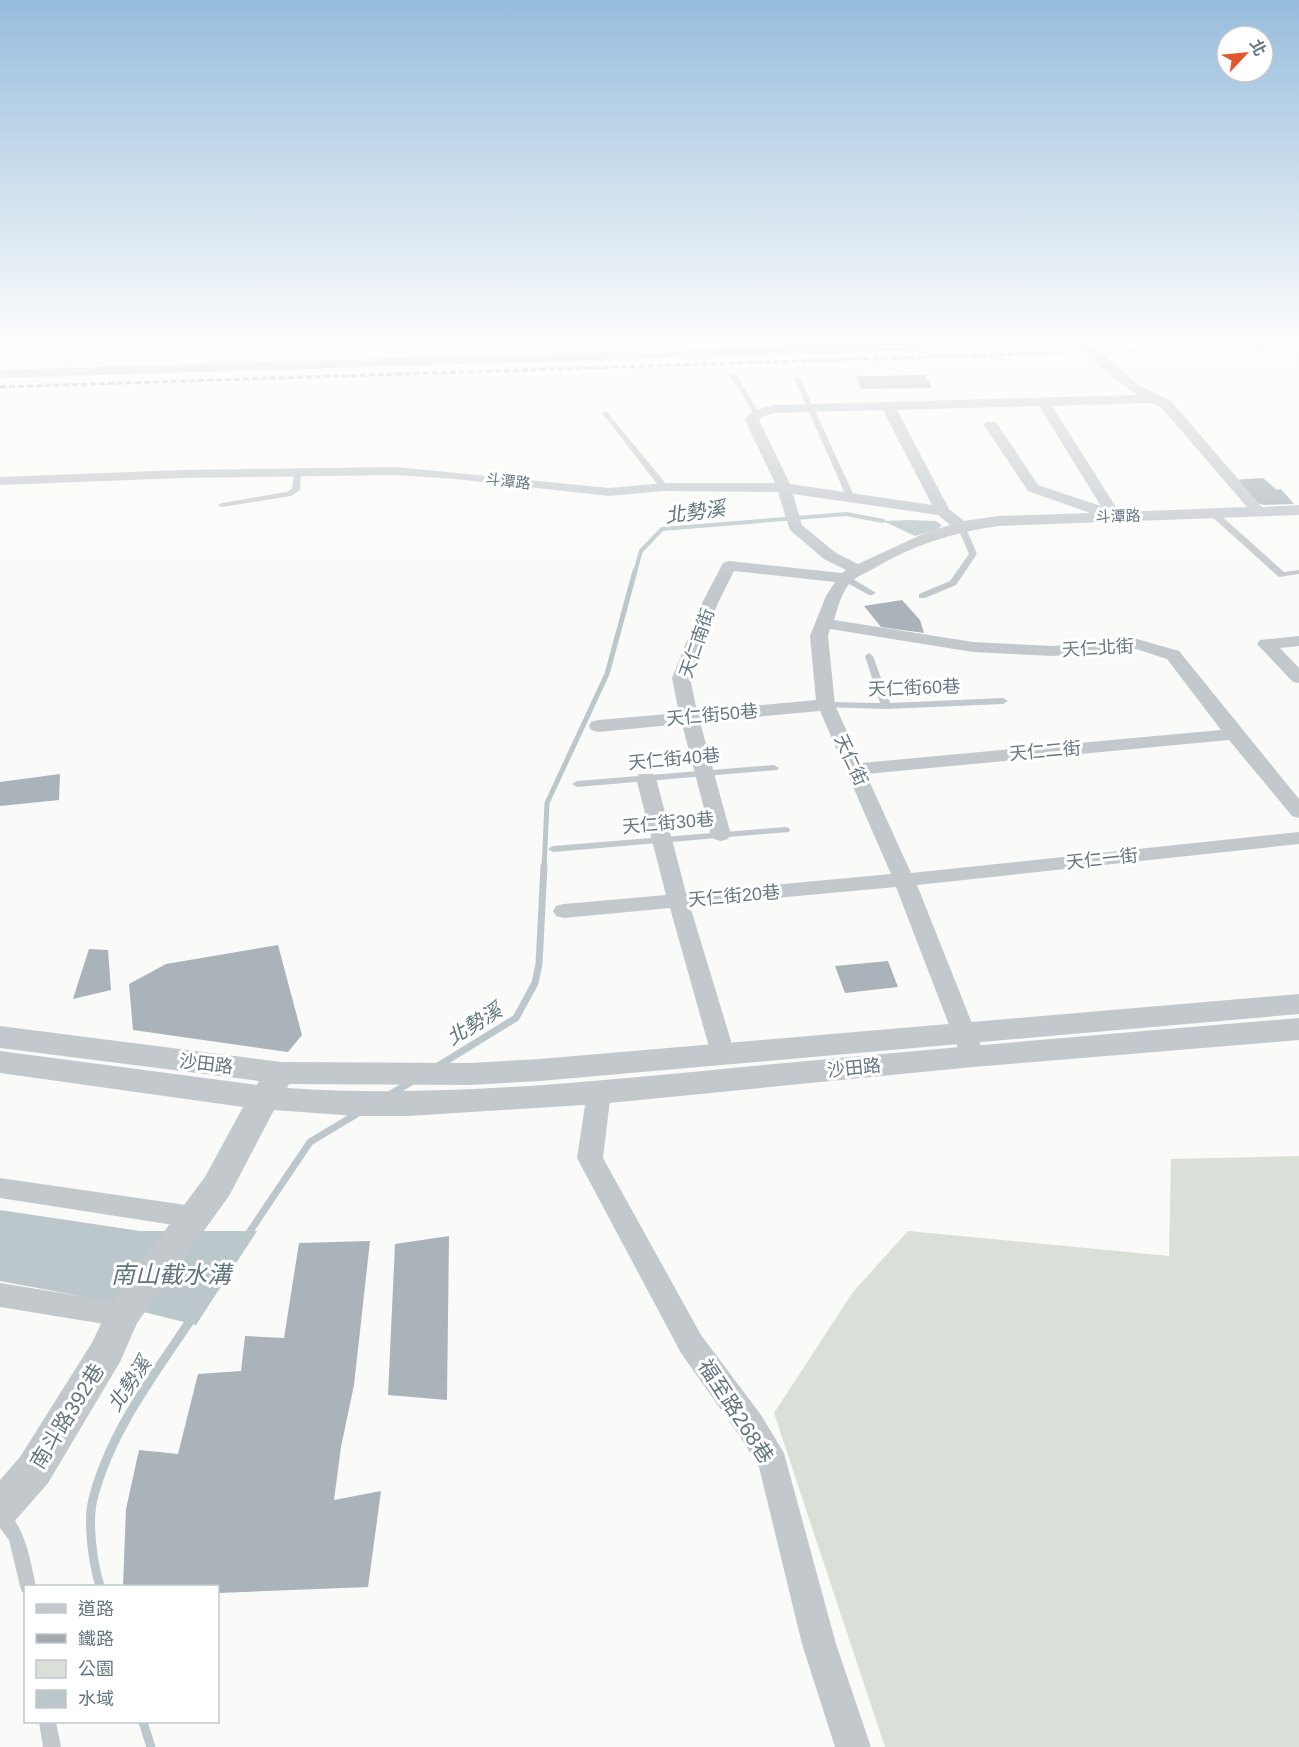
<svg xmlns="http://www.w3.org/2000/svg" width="1299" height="1747" viewBox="0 0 1299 1747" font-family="Helvetica,'Noto Sans TC',sans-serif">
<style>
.green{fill:#dadfd7}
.water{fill:#bbc7cb}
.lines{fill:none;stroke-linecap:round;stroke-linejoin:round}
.stream-far3{stroke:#bbc7cb;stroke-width:4}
.stream-far2{stroke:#bbc7cb;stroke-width:5}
.stream-far1{stroke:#bbc7cb;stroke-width:7}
.stream{stroke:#bbc7cb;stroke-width:9}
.building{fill:#aab3b9}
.service{fill:#c3c8cc;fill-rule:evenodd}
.minor{fill:#c3c8cc;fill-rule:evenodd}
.tertiary{fill:#c3c8cc;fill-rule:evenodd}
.rail{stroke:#a2aab0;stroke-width:3;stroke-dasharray:6 3;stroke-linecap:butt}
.labels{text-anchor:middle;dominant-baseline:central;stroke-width:6;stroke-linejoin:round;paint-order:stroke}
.far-street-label{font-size:15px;fill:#657683;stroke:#fff}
.street-label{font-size:18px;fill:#657683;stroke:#fff}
.water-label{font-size:20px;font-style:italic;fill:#60757c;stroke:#fff}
.near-street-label{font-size:21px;fill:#657683;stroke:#fff}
.near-water-label{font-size:24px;font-style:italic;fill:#60757c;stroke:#fff}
</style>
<rect width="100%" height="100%" fill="#fafaf8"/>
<path class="green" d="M1299 1156V1747H885L774 1413 853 1292 908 1231 1169 1256 1171 1159Z"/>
<g class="water">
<path d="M910 520 936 521 942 525 938 529 915 536 883 521Z"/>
<path d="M0 1210 140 1231H257L196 1325 75 1295 0 1281Z"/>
</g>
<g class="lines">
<path class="stream-far3" d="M635 572 641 551 662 529 846 514 883 521"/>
<path class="stream-far2" d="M544 868 547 803 607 674 635 571"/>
<g class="stream-far1">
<path d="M438 1066 516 1018 535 983 539 964 544 866"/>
<path d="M389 1095 411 1082"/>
<path d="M246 1237 310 1142 360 1112"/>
</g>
<g class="stream">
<path d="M100 1586C93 1564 87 1522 93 1499 110 1432 154 1375 192 1318"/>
<path d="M143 1722 151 1747"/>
</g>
</g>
<g class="building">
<path d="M925 375 932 388 861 389 856 376Z"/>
<path d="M1263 478 1277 490 1281 489 1294 504 1264 505 1254 502 1232 480Z"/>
<path d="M902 600 920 620 924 633 881 627 864 606Z"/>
<path d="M60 774 59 800 0 806V782Z"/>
<path d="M278 945 302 1035 288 1052 133 1030 129 984 166 964Z"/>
<path d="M89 949 108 950 111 990 73 999Z"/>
<path d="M888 961 898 987 845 993 835 966Z"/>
<path d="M449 1236 447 1400 388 1395 395 1244Z"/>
<path d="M370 1241 354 1385 341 1447 334 1500 381 1491 368 1587 218 1593V1586H123L126 1509 139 1450 178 1454 198 1374 241 1371 245 1336 284 1338 299 1243Z"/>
</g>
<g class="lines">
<g class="service">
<path d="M731 374 736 375 760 414 759 415 754 414 730 375Z"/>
<path d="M797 376 800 378 855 498 854 500 847 498 794 378Z"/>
<path d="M603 412H607L667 485V489H661L603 414Z"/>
<path d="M294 471 301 473 300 490 291 496 222 507 218 505 222 503 286 492 292 489Z"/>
<path d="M1210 511H1216L1284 572 1299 570V574L1279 577 1210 515Z"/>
<path d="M958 524 965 526 977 554 956 585 925 598H919V594L950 581 969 554 957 526Z"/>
<path d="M842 576H848L876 593 872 595H869L842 580Z"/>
<path d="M869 653 873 656 890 703 1003 698 1008 701 1003 704 886 709 823 707 821 705 826 702 880 703 865 656Z"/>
<path d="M774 765 779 768 777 770 577 787 572 784 577 781Z"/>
<path d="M785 827 789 828 790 830 789 832 553 852 548 849 553 846Z"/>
<path d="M0 1508C24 1517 31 1564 36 1586H26V1593L22 1592 20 1586 9 1540 0 1528Z"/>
<path d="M39 1722H56L61 1747H43Z"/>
</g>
<g class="minor">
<path d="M855 344H989L983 348 0 378V370Z"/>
<path d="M1079 344H1092L1137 384 1171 401 1262 507 1299 505V515L998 526C953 532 911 546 871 570 865 573 856 577 851 582 842 591 838 607 834 620L973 642 1052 646 1137 639 1179 651 1299 799V818L1292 816 1229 740 866 774 911 873 1299 832V844L917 885 985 1056 981 1062 973 1065 965 1062 961 1056 896 887 690 906 735 1054 731 1060 723 1063 715 1060 711 1054 670 908 564 918 556 916 553 911 556 906 564 904 666 895 636 778 639 774H653L656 778 686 893 891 874 820 711 700 722 731 835 728 839 721 841 714 839 711 835 682 724 598 732 591 730 589 726 591 722 598 720 679 713 672 678 702 603 723 563 729 561 842 573 846 570 824 559 790 530 778 492 664 491 609 496 455 479 396 475 182 478 0 485V477L182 470 396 467 609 488 664 483H775L745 420 752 411 774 405 1137 395 1108 374ZM1150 403 1161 407 1247 507 1119 512 1052 406ZM1039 406 1101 506 1038 485 996 422H986L984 425 1028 491 1090 513 998 516 964 521 949 509 897 410ZM883 410 932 505 790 484 759 420 762 417 775 413ZM793 494 938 515 950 525 925 533 858 564 836 553 802 525ZM734 571 835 582 826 596 810 636 816 700 697 711 690 678 718 603ZM830 629 973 652 1052 656 1136 649 1167 659 1221 730 861 763 835 705 828 636Z"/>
<path d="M1299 636V646L1280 648 1299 668V683L1293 682 1257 644 1260 640Z"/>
<path d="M599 1083 608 1086 611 1092 603 1158 701 1335 761 1415 784 1453 836 1644 871 1747H835L802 1644 759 1467 739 1435 681 1353 577 1158 587 1092 590 1086Z"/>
<path d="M0 1178 193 1206 202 1210 206 1217 202 1224 193 1228 0 1198Z"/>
<path d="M0 1283 123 1303 133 1307 137 1315 133 1323 123 1327 0 1307Z"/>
</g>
<path class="tertiary" d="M1299 994V1014L540 1081 469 1085 289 1084 287 1088C450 1099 613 1079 775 1064 950 1047 1124 1033 1299 1018V1040L973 1067 599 1104 409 1116H355L274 1110 229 1196 137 1323 120 1362 48 1483 14 1522 0 1528V1480L20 1457 93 1341 110 1304 205 1177 243 1107 0 1073V1051L257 1085 259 1081 0 1048V1026L281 1062 469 1063 540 1059Z"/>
<path class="rail" d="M0 387 1299 345"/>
</g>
<linearGradient id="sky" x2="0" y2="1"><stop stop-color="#96bcdc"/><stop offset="0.58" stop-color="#fdfdfc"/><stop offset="1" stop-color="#fdfdfc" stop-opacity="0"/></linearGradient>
<rect width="1299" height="589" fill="url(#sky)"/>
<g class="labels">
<g class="far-street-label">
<text transform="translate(508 481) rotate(6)">斗潭路</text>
<text transform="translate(1118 516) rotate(-2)">斗潭路</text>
</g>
<g class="street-label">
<text transform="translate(697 643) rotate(-71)">天仁南街</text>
<text transform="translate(1098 648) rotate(-3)">天仁北街</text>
<text transform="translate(914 688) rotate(-2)">天仁街60巷</text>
<text transform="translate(712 715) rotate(-5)">天仁街50巷</text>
<text transform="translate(1045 751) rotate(-5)">天仁二街</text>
<text transform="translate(674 759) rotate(-5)">天仁街40巷</text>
<text transform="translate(851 760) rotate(65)">天仁街</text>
<text transform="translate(668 823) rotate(-5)">天仁街30巷</text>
<text transform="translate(1102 859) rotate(-6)">天仁一街</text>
<text transform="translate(734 896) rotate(-5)">天仁街20巷</text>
<text transform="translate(206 1064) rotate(7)">沙田路</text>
<text transform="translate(854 1068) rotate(-6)">沙田路</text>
</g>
<g class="water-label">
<text transform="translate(695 512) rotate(-8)">北勢溪</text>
<text transform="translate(474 1024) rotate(-32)">北勢溪</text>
<text transform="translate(129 1384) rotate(-56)">北勢溪</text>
</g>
<g class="near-street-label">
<text transform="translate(736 1411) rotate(57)">福至路268巷</text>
<text transform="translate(67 1416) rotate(-58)">南斗路392巷</text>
</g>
<g class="near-water-label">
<text x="171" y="1274">南山截水溝</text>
</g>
</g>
<rect x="24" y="1585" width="195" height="138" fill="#ffffff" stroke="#c1c8cd" stroke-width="1.5"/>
<rect x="36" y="1604" width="30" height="9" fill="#c3c8cc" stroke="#c1c8cd" stroke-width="1.5"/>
<text x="78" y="1615" font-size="18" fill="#657683">道路</text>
<rect x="36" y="1634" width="30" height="9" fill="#a2aab0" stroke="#c1c8cd" stroke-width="1.5"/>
<text x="78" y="1645" font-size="18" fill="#657683">鐵路</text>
<rect x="36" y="1660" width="30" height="18" fill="#dadfd7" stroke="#c1c8cd" stroke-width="1.5"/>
<text x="78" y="1675" font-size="18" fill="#657683">公園</text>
<rect x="36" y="1690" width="30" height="18" fill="#bbc7cb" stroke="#c1c8cd" stroke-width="1.5"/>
<text x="78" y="1705" font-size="18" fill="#657683">水域</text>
<g transform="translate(1245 54) rotate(64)"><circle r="28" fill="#ffffff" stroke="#c1c8cd" stroke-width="1.5"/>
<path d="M0-4.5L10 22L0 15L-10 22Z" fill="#e4572e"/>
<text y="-9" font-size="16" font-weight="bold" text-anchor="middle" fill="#657683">北</text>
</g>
</svg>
